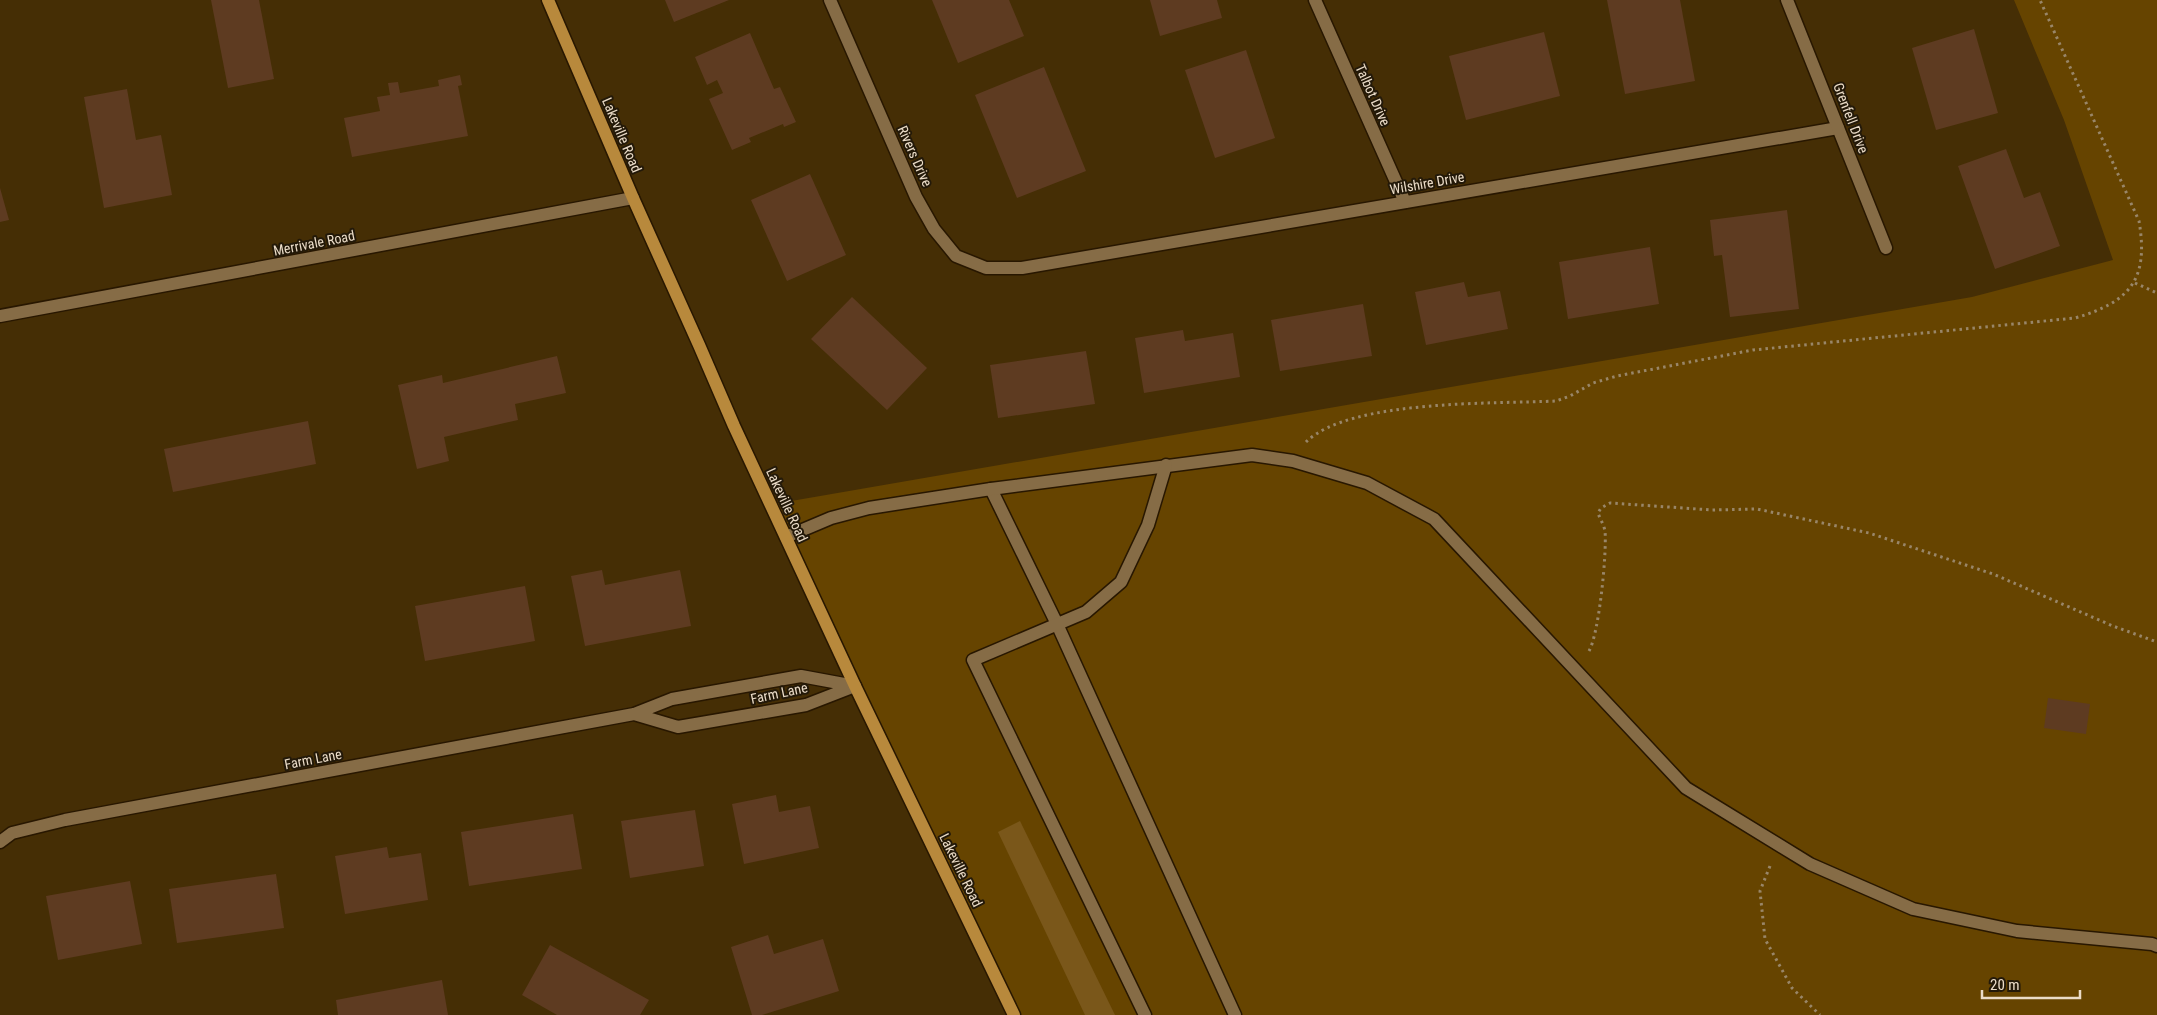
<svg xmlns="http://www.w3.org/2000/svg" width="2157" height="1015" viewBox="0 0 2157 1015" font-family="'Roboto Condensed',sans-serif">
<style>
.green{fill:#640}
.forest{fill:#7a571a}
.building{fill:#5e3b21}
.lines{fill:none;stroke-linecap:round;stroke-linejoin:round}
.minor-casing{stroke:#281700;stroke-width:15}
.major-casing{stroke:#281700;stroke-width:15}
.path{stroke:#998668;stroke-width:3;stroke-dasharray:2.5 4;stroke-linecap:butt}
.minor{stroke:#866c46;stroke-width:12}
.major{stroke:#b8893c;stroke-width:12}
.labels{text-anchor:middle;dominant-baseline:central;stroke-width:4;stroke-linejoin:round;paint-order:stroke}
.street-label{font-size:14px;fill:#ebdcc8;stroke:#231909}
</style>
<rect width="100%" height="100%" fill="#452e05"/>
<path class="green" d="M2014 0H2157V1015H1019L774 504 1972 297 2113 260 2064 120Z"/>
<path class="forest" d="M1020 821 1115 1015H1085L998 832Z"/>
<g class="building">
<path d="M211 0H259L274 79 228 88Z"/>
<path d="M665 0H729L674 22Z"/>
<path d="M932 0H1009L1024 36 958 63Z"/>
<path d="M1150 0H1217L1222 18 1160 36Z"/>
<path d="M1607 0H1680L1695 81 1625 94Z"/>
<path d="M1974 29 1998 113 1936 130 1912 48Z"/>
<path d="M1544 32 1560 96 1466 120 1449 56Z"/>
<path d="M750 33 774 89 780 87 796 122 784 127 783 124 749 138 751 142 732 150 709 99 723 93 717 80 707 85 695 57Z"/>
<path d="M1246 50 1275 138 1215 158 1185 70Z"/>
<path d="M1044 67 1086 171 1017 198 975 95Z"/>
<path d="M460 75 462 85 458 86 468 136 352 157 344 118 380 111 377 97 390 95 388 83 398 82 400 93 439 86 438 80Z"/>
<path d="M127 89 136 140 161 135 172 195 104 208 84 97Z"/>
<path d="M2006 149 2024 198 2040 192 2060 246 1995 269 1958 166Z"/>
<path d="M810 174 846 255 787 281 751 200Z"/>
<path d="M0 188 9 220 0 222Z"/>
<path d="M1787 210 1799 309 1730 317 1722 255 1714 256 1710 220Z"/>
<path d="M1650 247 1659 304 1568 319 1559 262Z"/>
<path d="M1464 282 1468 297 1500 291 1508 329 1426 345 1415 292Z"/>
<path d="M852 297 927 368 887 410 811 339Z"/>
<path d="M1363 304 1372 356 1280 371 1271 320Z"/>
<path d="M1183 330 1185 341 1233 333 1240 377 1144 393 1135 338Z"/>
<path d="M1086 351 1095 404 998 418 990 365Z"/>
<path d="M557 356 566 393 515 404 518 420 444 437 449 461 417 469 398 385 442 375 443 383Z"/>
<path d="M308 421 316 464 173 492 164 449Z"/>
<path d="M602 570 605 585 680 570 691 626 585 646 571 576Z"/>
<path d="M525 586 535 641 425 661 415 606Z"/>
<path d="M2048 698 2090 704 2086 734 2044 728Z"/>
<path d="M776 795 779 812 810 806 819 848 744 864 732 804Z"/>
<path d="M695 810 704 866 630 878 621 821Z"/>
<path d="M573 814 582 869 469 886 461 832Z"/>
<path d="M387 847 389 858 421 853 428 900 345 914 335 856Z"/>
<path d="M276 874 284 928 177 943 169 889Z"/>
<path d="M130 881 142 944 58 960 46 896Z"/>
<path d="M768 935 774 954 823 939 839 991 762 1015H752L731 947Z"/>
<path d="M550 945 649 1000 640 1015H557L522 995Z"/>
<path d="M442 980 448 1015H338L336 1000Z"/>
</g>
<g class="lines">
<defs>
<g id="minor">
<path d="M830 0 916 197 934 229 956 256 986 268H1022L1838 128"/>
<path d="M1315 0 1405 202"/>
<path d="M1787 0 1886 248"/>
<path d="M0 316 633 198"/>
<path d="M991 489 1057 624 1235 1015"/>
<path d="M786 537 831 518 869 508 991 489 1252 455 1293 461 1367 483 1434 519 1686 788 1810 864 1913 909 2017 931 2152 944 2157 946"/>
<path d="M0 842 12 833 65 820 634 714 672 699 801 676 855 686 806 705 678 727 634 714"/>
<path d="M1145 1015 973 660 1086 612 1121 582 1148 525 1166 465"/>
</g>
<path id="major" d="M548 0 633 198 699 345 734 426 855 686 1014 1015"/>
</defs>
<use href="#minor" class="minor-casing"/>
<use href="#major" class="major-casing"/>
<g class="path">
<path d="M2135 283 2157 293"/>
<path d="M1306 442C1350 399 1496 404 1556 401L1570 396 1593 383 1617 376 1753 350 2075 318C2130 302 2149 280 2139 221L2040 0"/>
<path d="M1589 651C1599 634 1607 553 1605 531 1604 525 1600 519 1598 513L1601 508 1610 503 1712 510 1757 509 1869 533 1993 574 2113 626 2157 642"/>
<path d="M1770 866 1760 891 1765 939 1792 988 1820 1015"/>
</g>
<use href="#minor" class="minor"/>
<use href="#major" class="major"/>
</g>
<g class="labels">
<g class="street-label">
<text transform="translate(1373 95) rotate(66)">Talbot Drive</text>
<text transform="translate(1851 118) rotate(69)">Grenfell Drive</text>
<text transform="translate(622 135) rotate(67)">Lakeville Road</text>
<text transform="translate(915 156) rotate(66)">Rivers Drive</text>
<text transform="translate(1427 183) rotate(-10)">Wilshire Drive</text>
<text transform="translate(314 243) rotate(-11)">Merrivale Road</text>
<text transform="translate(787 505) rotate(65)">Lakeville Road</text>
<text transform="translate(779 693) rotate(-12)">Farm Lane</text>
<text transform="translate(313 759) rotate(-11)">Farm Lane</text>
<text transform="translate(961 870) rotate(64)">Lakeville Road</text>
</g>
</g>
<path d="M1982 990v8h98v-8" fill="none" stroke="#ebdcc8" stroke-width="2.5"/>
<text x="1990" y="990" font-size="15" fill="#ebdcc8" stroke="#231909" stroke-width="4" paint-order="stroke">20 m</text>
</svg>
